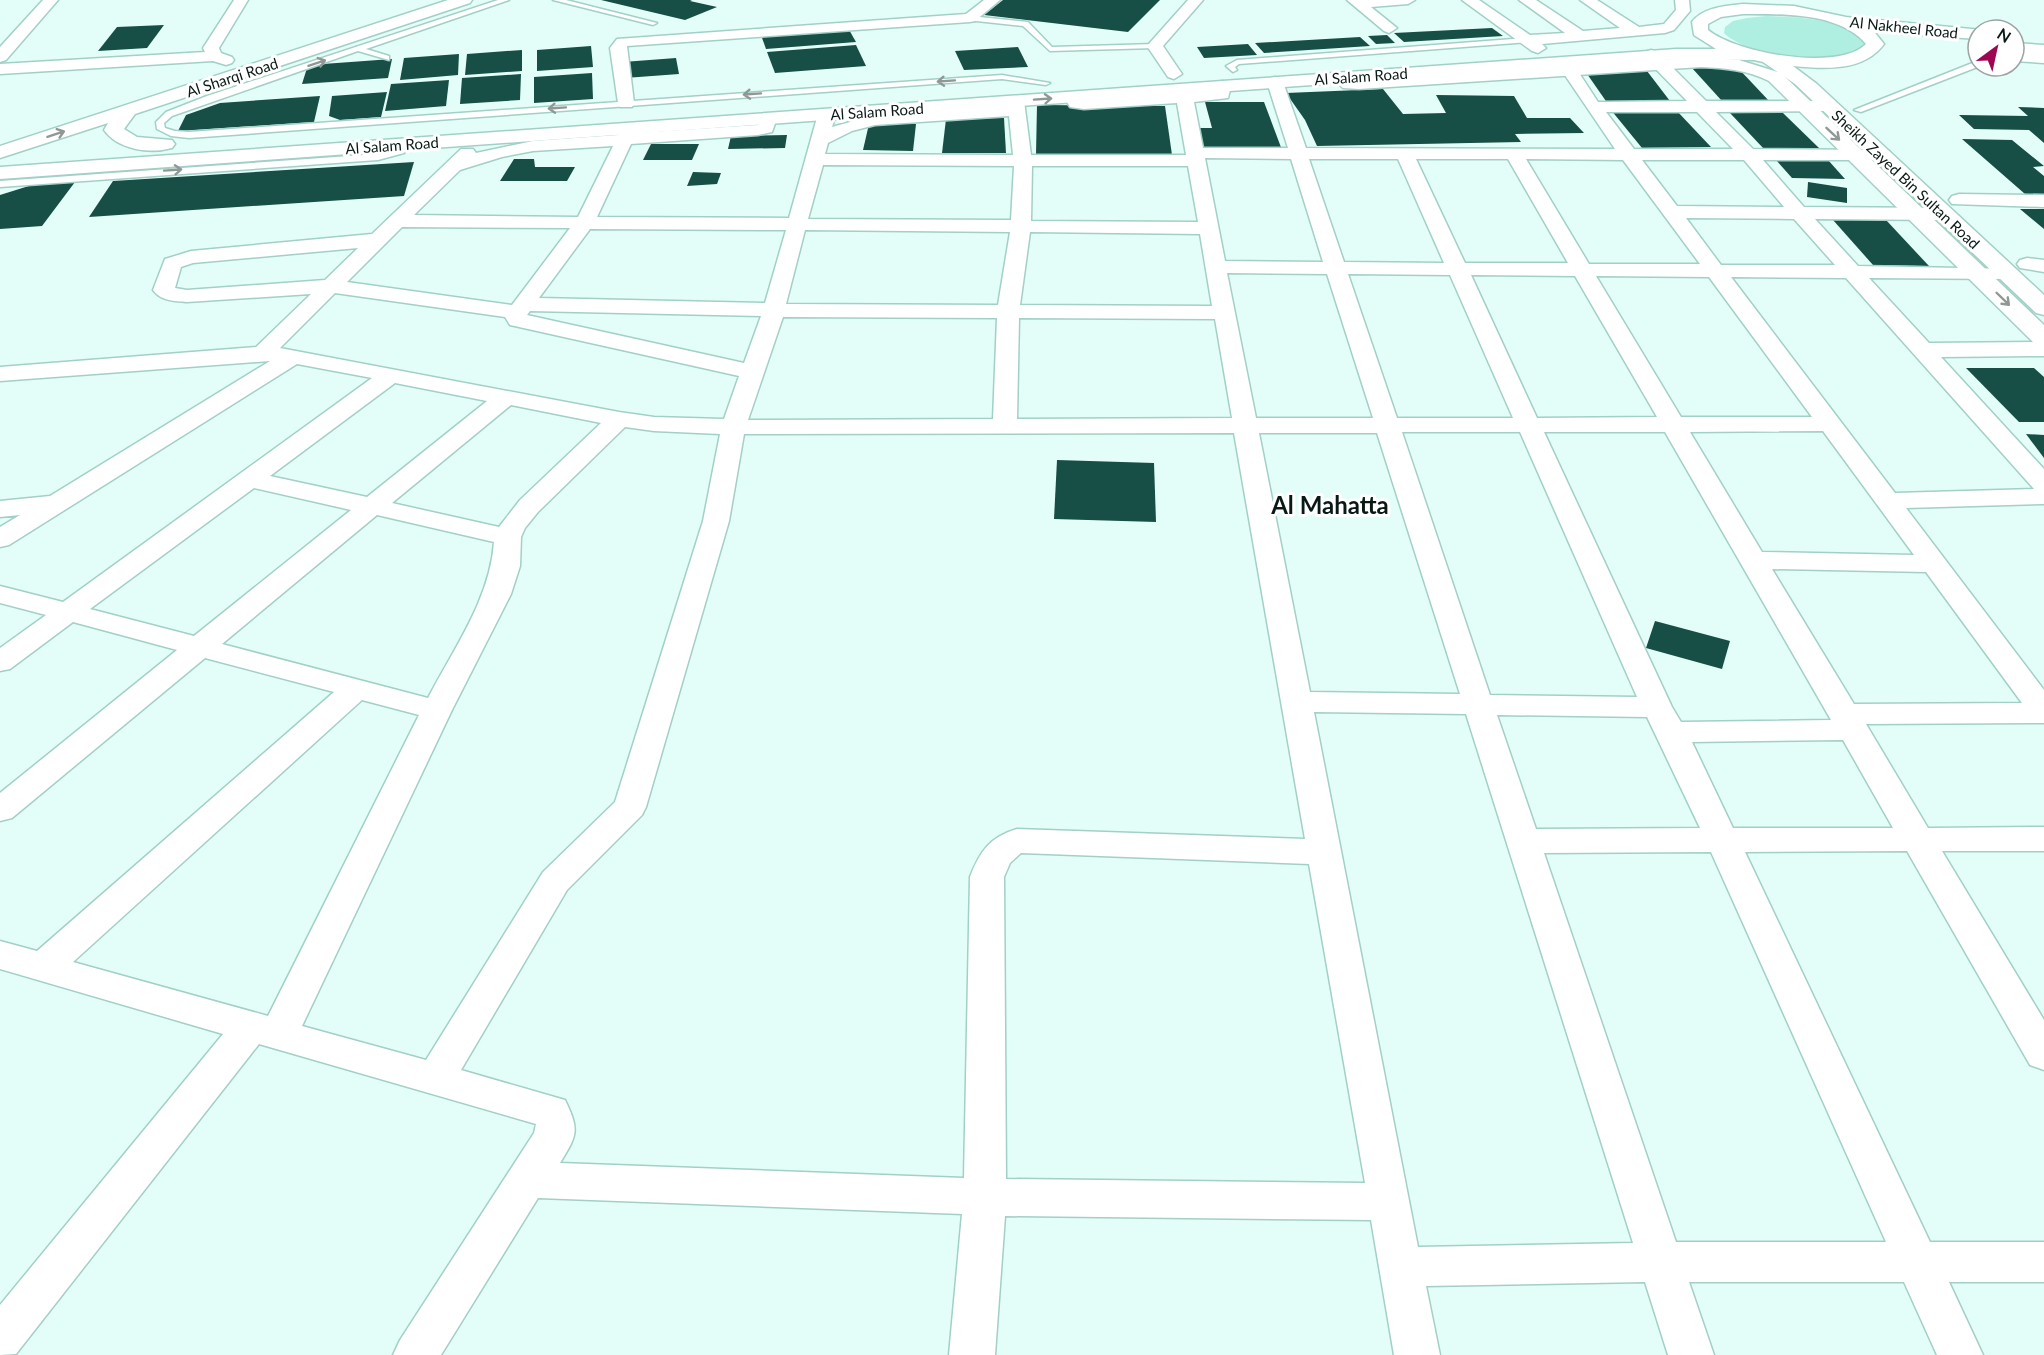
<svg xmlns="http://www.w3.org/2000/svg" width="2044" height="1355" viewBox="0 0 2044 1355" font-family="Lato,sans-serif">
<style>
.green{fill:#afefe1}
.building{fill:#174e45}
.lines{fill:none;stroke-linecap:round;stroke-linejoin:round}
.service-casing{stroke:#a2d0c6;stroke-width:3}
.minor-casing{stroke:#a2d0c6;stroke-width:3}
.tertiary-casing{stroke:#a2d0c6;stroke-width:3}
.secondary-casing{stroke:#a2d0c6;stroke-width:3}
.service{fill:#fff;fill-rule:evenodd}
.minor{fill:#fff;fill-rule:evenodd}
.tertiary{fill:#fff;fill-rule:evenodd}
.secondary{fill:#fff;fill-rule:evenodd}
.oneway{stroke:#909896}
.labels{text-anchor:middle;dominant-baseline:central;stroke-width:6;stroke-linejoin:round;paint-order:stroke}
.far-street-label{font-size:15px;fill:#081916;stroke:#fff}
.district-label{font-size:24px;font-weight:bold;fill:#081916;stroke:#fff}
</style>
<rect width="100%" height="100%" fill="#e3fef8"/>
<path class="green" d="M1766 16C1793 17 1825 18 1850 30 1856 33 1863 40 1868 44L1866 51C1850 54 1835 58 1819 60 1794 62 1742 51 1724 33L1725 27 1733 21 1747 18Z"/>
<g class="building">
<path d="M601 0H692L690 1 717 7 685 20Z"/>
<path d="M1003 0H1160L1128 32 984 15Z"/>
<path d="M164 25 147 48 98 51 117 27Z"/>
<path d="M848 28 856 42 766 49 761 35Z"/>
<path d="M1492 28 1503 36 1404 42 1394 33Z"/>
<path d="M1387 35 1395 43 1376 44 1368 36Z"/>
<path d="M1360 37 1370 46 1264 53 1255 43Z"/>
<path d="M1248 44 1257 55 1204 58 1197 47Z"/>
<path d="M856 45 866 66 775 73 767 52Z"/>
<path d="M591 46 593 67 537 71V50Z"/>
<path d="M1018 47 1028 67 964 70 955 51Z"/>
<path d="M522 50V71L465 75 467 54Z"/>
<path d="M459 54 458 75 400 80 404 58Z"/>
<path d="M676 58 679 74 625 78 623 62Z"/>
<path d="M392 59 388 78 302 84 307 68 323 64Z"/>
<path d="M1692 68H1738L1770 102 1722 101Z"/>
<path d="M1585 71H1647L1673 105 1608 104Z"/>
<path d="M592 73 593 99 534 103V77Z"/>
<path d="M521 74 520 100 460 104 462 78Z"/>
<path d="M449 80 446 106 385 111 391 84Z"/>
<path d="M1383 89 1403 114 1446 113 1436 95 1514 96 1527 118H1570L1584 133 1515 134 1521 142 1317 146 1305 120 1286 93Z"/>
<path d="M387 92 381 117 340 120 329 116 332 96Z"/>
<path d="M320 96 314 122 178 131 186 115 220 103Z"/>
<path d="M1205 102H1264L1282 150 1201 149 1198 128H1212Z"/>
<path d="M1037 105 1165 106 1172 155 1036 154Z"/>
<path d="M2018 107 2044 108V143L2029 130 1974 129 1959 115 2028 116Z"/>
<path d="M1611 110H1676L1711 147 1642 148Z"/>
<path d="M1730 113H1783L1820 149H1764Z"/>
<path d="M1004 118 1006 153H942L946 119Z"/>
<path d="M869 124H916L913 151 863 150Z"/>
<path d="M787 135 785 148 728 149 731 136Z"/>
<path d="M1962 139 2012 140 2044 166 2033 167 2044 176V194H2025Z"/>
<path d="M651 144H699L692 160H643Z"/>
<path d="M514 159H534L535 167H575L567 181H500Z"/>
<path d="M1776 160H1828L1845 179 1792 178Z"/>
<path d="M414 162 404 196 89 217 113 181Z"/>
<path d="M693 172 721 173 717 184 687 186Z"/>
<path d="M75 182 42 226 0 229V195L32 185Z"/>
<path d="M1808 182 1847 188V203L1807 197Z"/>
<path d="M2020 209H2044V229Z"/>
<path d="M1833 220H1886L1929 266 1873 265Z"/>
<path d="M1966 368H2034L2044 377V422H2019Z"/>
<path d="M2026 434 2044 435V458Z"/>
<path d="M1057 460 1154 463 1156 522 1054 519Z"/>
<path d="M1655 621 1730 641 1722 669 1646 648Z"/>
</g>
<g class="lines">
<defs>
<g id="service">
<path d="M498 0H509L366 49 389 56V60L358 51 172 116 164 123 165 128 175 131 189 132 1002 75 1050 83 1046 85 1002 79 189 138 171 136 157 129 156 122 166 112 207 96Z"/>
<path d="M553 0H566L657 23 653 25Z"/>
<path d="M970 16 1028 22 1052 47 1155 44 1159 46 1155 48 1050 51 1023 26 967 20 966 18Z"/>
<path d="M1527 38H1530V42L1239 64 1235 67 1237 70 1233 72 1226 66 1237 60Z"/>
<path d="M1975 62H1978V66H1980L1861 112 1854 110Z"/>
<path d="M404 142 411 144 404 153 378 160 0 187V181L378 154 398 149Z"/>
</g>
<g id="minor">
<path d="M43 0H58L6 60 0 62V47Z"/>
<path d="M234 0H248L219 48 221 53 232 57 234 60 232 63 226 65 213 61 0 74V64L205 52 203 48Z"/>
<path d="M984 0H1000L975 21 970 22 627 46 634 103 632 107H620L618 103 610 48 617 39 966 14Z"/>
<path d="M1188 0H1203L1163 46 1182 74 1174 79 1168 77 1147 46Z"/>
<path d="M1347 0H1415L1408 4 1371 7 1397 28 1389 33 1384 31Z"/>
<path d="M1462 0H1479L1530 35 1565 33 1519 0H1536L1583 31 1620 28 1580 0H1597L1639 27 1664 24 1676 10 1675 0H1689L1690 11 1674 30 1665 33 1542 44 1546 48 1538 53 1532 51Z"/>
<path d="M1651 50 1657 52 1706 101H1828L1834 102 1836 106 1834 110 1828 111 1716 112 1753 149 1883 150 1889 151 1892 155 1889 159 1883 160H1763L1804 207 1945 208 1952 210 1955 214 1952 218 1945 220 1815 219 1858 266 2014 269 2017 273 2014 277 2007 279 1869 278 1929 343 2044 342V356L1941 357 2044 469V504L1906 508 2044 690V723L1866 724 1928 828 2044 827V851H1942L2044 1020V1070L2030 1065 1907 851 1745 852 1930 1242H2044V1282H1949L1983 1355H1937L1904 1282H1689L1714 1355H1668L1645 1282 1426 1286 1440 1355H1394L1371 1220 1005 1216 995 1355H949L962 1214 538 1198 441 1355H393L400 1340 534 1133 536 1124 259 1044 16 1354 0 1355V1305L223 1034 0 969V941L37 951 334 692 205 658 12 818 0 821V793L177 650 73 622 10 669 0 671V648L46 615 0 603V586L63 602 372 378 297 364 9 545 0 547V527L20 515 0 517V501L50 496 270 361 0 381V367L256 347 311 294 187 302C174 301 161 301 153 290L165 259 191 251 372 234 461 149H473L476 153 533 141 618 135 624 124H636L639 128 636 133 758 125 762 114H774L777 118 772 132 758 135 631 144 597 217 789 218 818 114 821 110H833L836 114 832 127 875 115 1008 105 1010 97 1016 96 1024 101 1031 155H1186L1177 103 1084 109 1070 107 1064 97 1072 92 1084 99 1175 93 1177 85H1189L1192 92 1213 91 1217 82 1223 81 1231 86 1228 98 1194 102 1203 148H1288L1267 82 1275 77 1283 82 1306 148 1615 149 1556 62 1558 59H1570L1598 102 1687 101 1645 58 1643 55 1645 52ZM1606 112H1697L1733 149H1634ZM1009 116 1013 155 825 154 828 143 852 131 875 125ZM613 146 578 217 414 215 460 170 502 157 533 151ZM1205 158 1291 159 1323 262 1225 261ZM1309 159H1398L1444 263 1344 262ZM1416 159H1508L1568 263H1465ZM1526 159 1623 160 1700 264H1589ZM1642 160H1744L1784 207 1677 206ZM823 165 1014 166 1011 220 808 219ZM1032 166H1188L1198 222 1031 221ZM1686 218 1794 219 1835 265H1721ZM402 227 570 228 512 305 347 282ZM590 229 786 230 765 303 539 298ZM805 230 1010 232 998 305 786 304ZM1030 232 1200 234 1212 306 1020 305ZM358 248 325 280 187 290 175 288 181 267 193 263ZM1227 273 1327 274 1373 418H1256ZM1348 274 1450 275 1513 418H1397ZM1471 275 1575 276 1657 417 1537 418ZM1596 276 1709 277 1812 417H1681ZM1731 277 1846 278 2034 489 1895 493ZM335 293 505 317 510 325 739 376 724 419 654 417 619 412 280 348ZM530 311 761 316 744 363 527 315ZM783 317 997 318 993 419 748 420ZM1019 318 1215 319 1232 418 1017 419ZM395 383 487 401 367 497 270 476ZM511 405 601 423 520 500 499 527 392 503ZM625 427 654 431 720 434 703 521 615 802 543 872 426 1060 302 1026 452 710 511 594 520 566 521 537 525 528 538 512ZM1823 431 1914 555 1762 552 1690 432ZM1402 432H1520L1637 697 1490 695ZM1544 432H1665L1831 720 1681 722 1672 707ZM1234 433 1305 839 1017 829C990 837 980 851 970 877L964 1178 560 1163C577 1135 580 1131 565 1100L461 1070 567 890 642 815 646 807 729 521 744 434ZM1259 433H1377L1460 694 1310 692ZM254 488 351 510 194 636 90 609ZM377 515 494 542C490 599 454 648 428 698L222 644ZM1772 569 1926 572 2022 703 1854 704ZM362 700 419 715 268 1016 73 962ZM1314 712 1466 714 1633 1243 1418 1247ZM1497 715 1647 717 1700 828 1536 829ZM1843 740 1893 828H1733L1692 742ZM1711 852 1886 1242H1676L1544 853ZM1021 853 1309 864 1365 1183 1006 1179 1004 877 1010 863Z"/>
<path d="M2014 51 2044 53V63L2014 61Z"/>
<path d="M1959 194 2044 195V207L1952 204 1949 200 1952 196Z"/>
<path d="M2027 258 2044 260V272L2020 268 2017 264 2020 260Z"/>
</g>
<path id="tertiary" d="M1701 57 1739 60 1781 73 2044 325V346L2035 344 1769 81C1747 70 1725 68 1701 67L1359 89 1343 88 1332 78 1335 74C1345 72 1349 79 1359 79Z"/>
<g id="secondary">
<path d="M448 0H472L470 3 135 114 124 129 137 137 172 140 175 144 172 148C150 154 118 150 104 130L108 123 0 158V146Z"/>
<path d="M1743 4 1794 6 1846 17 1982 30H1978V39L1903 34 1872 29 1884 44C1864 72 1824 69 1793 66L1817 84 2044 295V315L2036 313 1795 84 1763 62 1754 60 1676 59 0 179V167L1676 49H1716L1694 35 1692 22C1703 7 1726 6 1743 4ZM1743 14C1781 14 1839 12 1866 44 1838 72 1736 53 1708 30V24L1721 17Z"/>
<path d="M2014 43 2044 45V55L2014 53Z"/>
</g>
</defs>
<use href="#service" class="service-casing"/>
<use href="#minor" class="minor-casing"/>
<use href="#tertiary" class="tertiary-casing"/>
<use href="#secondary" class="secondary-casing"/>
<use href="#service" class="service"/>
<use href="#minor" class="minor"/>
<use href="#tertiary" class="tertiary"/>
<use href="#secondary" class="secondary"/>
</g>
<defs><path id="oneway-shaft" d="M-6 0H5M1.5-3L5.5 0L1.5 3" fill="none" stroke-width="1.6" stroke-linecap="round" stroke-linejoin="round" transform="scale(1.5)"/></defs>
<g class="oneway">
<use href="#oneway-shaft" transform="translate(317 63) rotate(-18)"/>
<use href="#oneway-shaft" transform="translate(946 81) rotate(176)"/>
<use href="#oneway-shaft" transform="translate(752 94) rotate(176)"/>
<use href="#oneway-shaft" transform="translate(1043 99) rotate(-4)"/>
<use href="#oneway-shaft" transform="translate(557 108) rotate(176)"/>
<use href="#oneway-shaft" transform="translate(56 134) rotate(-18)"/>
<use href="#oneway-shaft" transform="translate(1833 134) rotate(43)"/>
<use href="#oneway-shaft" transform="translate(173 170) rotate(-4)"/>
<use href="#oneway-shaft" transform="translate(2003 299) rotate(44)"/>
</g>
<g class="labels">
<g class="far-street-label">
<text transform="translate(1904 27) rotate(6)">Al Nakheel Road</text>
<text transform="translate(1361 76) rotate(-4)">Al Salam Road</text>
<text transform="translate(232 77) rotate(-18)">Al Sharqi Road</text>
<text transform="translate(877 111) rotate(-4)">Al Salam Road</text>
<text transform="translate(392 145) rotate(-4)">Al Salam Road</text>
<text transform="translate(1906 179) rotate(43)">Sheikh Zayed Bin Sultan Road</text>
</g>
<g class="district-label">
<text x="1330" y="504">Al Mahatta</text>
</g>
</g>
<g transform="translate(1996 48) rotate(33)"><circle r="28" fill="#ffffff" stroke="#9ca3a2" stroke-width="1.5"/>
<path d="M0-4.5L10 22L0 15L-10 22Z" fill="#9d0652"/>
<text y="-9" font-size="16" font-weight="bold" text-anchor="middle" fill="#081916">N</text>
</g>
</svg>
